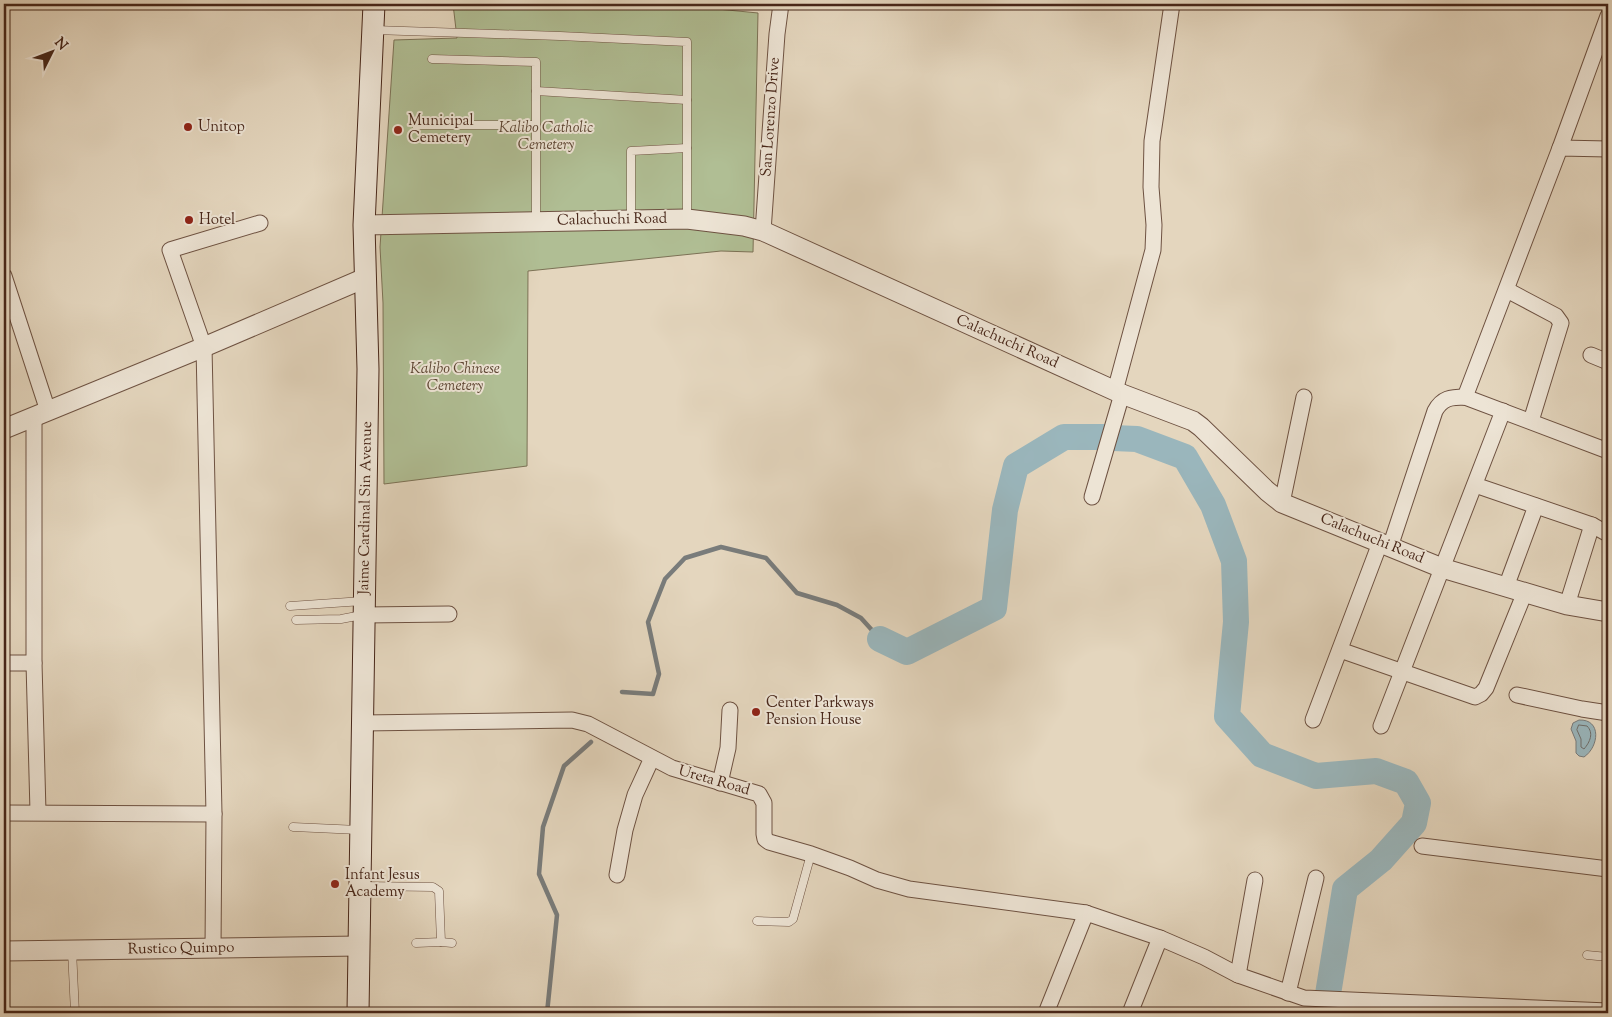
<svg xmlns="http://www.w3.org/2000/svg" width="1612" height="1017" viewBox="0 0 1612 1017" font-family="'Sorts Mill Goudy',serif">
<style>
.green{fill:#b0be94;stroke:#7c7256}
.water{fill:#9ab6bc;stroke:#797c7b}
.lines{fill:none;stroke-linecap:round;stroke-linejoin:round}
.shore{stroke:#706e6a;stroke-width:1}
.stream{stroke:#797c7b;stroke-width:4.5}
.river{stroke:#9ab6bc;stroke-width:26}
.service-casing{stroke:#6e5242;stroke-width:9}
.minor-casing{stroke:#6e5242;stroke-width:17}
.tertiary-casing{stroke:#6e5242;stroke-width:21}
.secondary-casing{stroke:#472619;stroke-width:23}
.service{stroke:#ede4d5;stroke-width:8}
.minor{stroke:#ede4d5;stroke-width:15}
.tertiary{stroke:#ede4d5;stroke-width:19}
.secondary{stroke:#ede4d5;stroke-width:21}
.poi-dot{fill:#8f2418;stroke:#ede4d5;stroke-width:2}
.labels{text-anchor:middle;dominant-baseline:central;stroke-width:4;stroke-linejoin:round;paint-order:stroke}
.street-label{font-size:15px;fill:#472619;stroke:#ede4d5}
.poi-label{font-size:15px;fill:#472619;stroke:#ede4d5;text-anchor:start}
.park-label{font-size:15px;font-style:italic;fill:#5c4432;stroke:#ede4d5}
</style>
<rect width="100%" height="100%" fill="#e4d6be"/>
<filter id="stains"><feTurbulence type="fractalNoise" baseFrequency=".004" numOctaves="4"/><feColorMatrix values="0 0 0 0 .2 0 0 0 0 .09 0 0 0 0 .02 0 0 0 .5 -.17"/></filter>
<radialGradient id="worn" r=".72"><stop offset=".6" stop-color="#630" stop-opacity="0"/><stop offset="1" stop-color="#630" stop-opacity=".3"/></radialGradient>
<path class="green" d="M453 4H686L687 6 758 13 753 252 721 251 528 271 527 466 384 484 383 303 380 247 394 40 457 38Z"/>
<path class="water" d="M1579 720C1602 719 1599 747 1584 757L1579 756 1576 753V741L1571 729 1573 723Z"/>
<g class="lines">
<path class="shore" d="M1579 725 1587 726C1594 733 1590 742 1584 749L1581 747V739L1577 730Z"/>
<g class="stream">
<path d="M622 692 653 694 659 674 648 622 665 579 685 558 721 547 766 558 797 593 837 605 861 618 880 639"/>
<path d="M547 1013 557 915 539 874 543 827 564 766 591 742"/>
</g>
<g class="river">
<path d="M1113 438 1137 439 1185 457 1213 505 1234 561 1236 622 1227 716 1262 755 1316 776 1376 771 1406 782 1418 803 1414 823 1381 860 1345 889 1328 994"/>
<path d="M880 639 907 652 994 608 1005 510 1016 466 1064 437H1105"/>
</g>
<defs>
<g id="service">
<path d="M374 30 560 36 687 42V219"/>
<path d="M432 59 536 62V221"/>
<path d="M536 91 687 100"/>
<path d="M416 125H536"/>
<path d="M631 220V151L687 148"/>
<path d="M290 606 363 601"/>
<path d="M296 620 341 619 362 615"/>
<path d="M293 827 359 830"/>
<path d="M362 886 433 887 439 891 441 942 416 943"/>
<path d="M757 921 789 922 793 919 811 854"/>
<path d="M441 942 452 943"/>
<path d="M72 950 75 1013"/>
<path d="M1587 955 1608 957"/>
</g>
<g id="minor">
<path d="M1560 148 1608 16"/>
<path d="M763 231 777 34 781 4"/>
<path d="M4 276 48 411"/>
<path d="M1507 290 1556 316 1561 323 1531 421"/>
<path d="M1591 355 1608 362"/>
<path d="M1115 391 1153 250 1154 225 1151 187 1152 141 1172 4"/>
<path d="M1465 397 1560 148 1608 149"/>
<path d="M34 417V663L38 812"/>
<path d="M1475 485 1592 525 1608 534"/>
<path d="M1092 497 1122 394"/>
<path d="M1282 503 1304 397"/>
<path d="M1390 547 1435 411C1442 398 1451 397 1465 397L1608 451"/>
<path d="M1506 587 1536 506"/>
<path d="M1567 605 1592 525"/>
<path d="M364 615 449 614"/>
<path d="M1340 650 1475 697 1481 694 1486 688 1525 592"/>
<path d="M4 663H34"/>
<path d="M1517 695 1582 709 1608 713"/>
<path d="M1313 720 1380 543"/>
<path d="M362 723 572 720 588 724 672 768 759 794 764 803V834L765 839 769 842 811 854 850 868 877 880 909 889 1086 913"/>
<path d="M1381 726 1503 411"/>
<path d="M720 783 728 748 730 710"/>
<path d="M4 813 214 814"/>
<path d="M1422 846 1608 869"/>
<path d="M617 875 625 830 635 795 652 758"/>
<path d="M213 949 214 814 204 347 170 250 260 223"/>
<path d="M1238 975 1255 880"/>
<path d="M1288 993 1316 878"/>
<path d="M1046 1013 1086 913 1160 938 1204 957 1238 975 1304 998 1608 1011"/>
<path d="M1130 1013 1160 938"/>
</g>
<g id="tertiary">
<path d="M364 225 687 219 744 226 763 231 1122 394 1193 421 1201 427 1267 491 1282 503 1442 568 1567 605 1608 612"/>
<path d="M4 429 204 347 365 278"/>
<path d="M4 951 359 946"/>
</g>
<path id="secondary" d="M358 1013 368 369 364 225 374 4"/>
</defs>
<use href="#service" class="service-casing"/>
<use href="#minor" class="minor-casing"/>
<use href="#tertiary" class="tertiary-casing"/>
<use href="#secondary" class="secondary-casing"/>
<use href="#service" class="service"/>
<use href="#minor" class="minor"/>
<use href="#tertiary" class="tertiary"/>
<use href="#secondary" class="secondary"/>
</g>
<g class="poi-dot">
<circle cx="188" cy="127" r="5"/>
<circle cx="398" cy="130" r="5"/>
<circle cx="189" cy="220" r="5"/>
<circle cx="756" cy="712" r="5"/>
<circle cx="335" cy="884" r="5"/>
</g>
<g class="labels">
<g class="street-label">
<text transform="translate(771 117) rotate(-86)">San Lorenzo Drive</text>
<text transform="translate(612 220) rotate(-1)">Calachuchi Road</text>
<text transform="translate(1007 342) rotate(24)">Calachuchi Road</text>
<text transform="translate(366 508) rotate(-89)">Jaime Cardinal Sin Avenue</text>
<text transform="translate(1372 539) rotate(22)">Calachuchi Road</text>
<text transform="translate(714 781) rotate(16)">Ureta Road</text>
<text transform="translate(181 949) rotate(-1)">Rustico Quimpo</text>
</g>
<g class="poi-label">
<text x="408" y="121">Municipal<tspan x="408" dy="17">Cemetery</tspan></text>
<text x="198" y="127">Unitop</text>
<text x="199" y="220">Hotel</text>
<text x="766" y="703">Center Parkways<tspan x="766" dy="17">Pension House</tspan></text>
<text x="345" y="875">Infant Jesus<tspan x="345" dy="17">Academy</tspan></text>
</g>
<g class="park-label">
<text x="546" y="128">Kalibo Catholic<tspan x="546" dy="17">Cemetery</tspan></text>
<text x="455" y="369">Kalibo Chinese<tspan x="455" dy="17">Cemetery</tspan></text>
</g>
</g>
<rect width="1612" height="1017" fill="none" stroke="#e4d6be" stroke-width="20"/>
<rect x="5" y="5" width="1602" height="1007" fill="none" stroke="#472619" stroke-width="2.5"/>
<rect x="10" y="10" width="1592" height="997" fill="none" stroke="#472619"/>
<g transform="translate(52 52) rotate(48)" stroke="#ede4d5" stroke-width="4" paint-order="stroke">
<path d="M0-4L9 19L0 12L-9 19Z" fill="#472619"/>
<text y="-8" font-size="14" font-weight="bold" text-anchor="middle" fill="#472619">N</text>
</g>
<rect width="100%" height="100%" filter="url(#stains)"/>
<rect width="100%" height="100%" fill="url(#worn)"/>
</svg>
